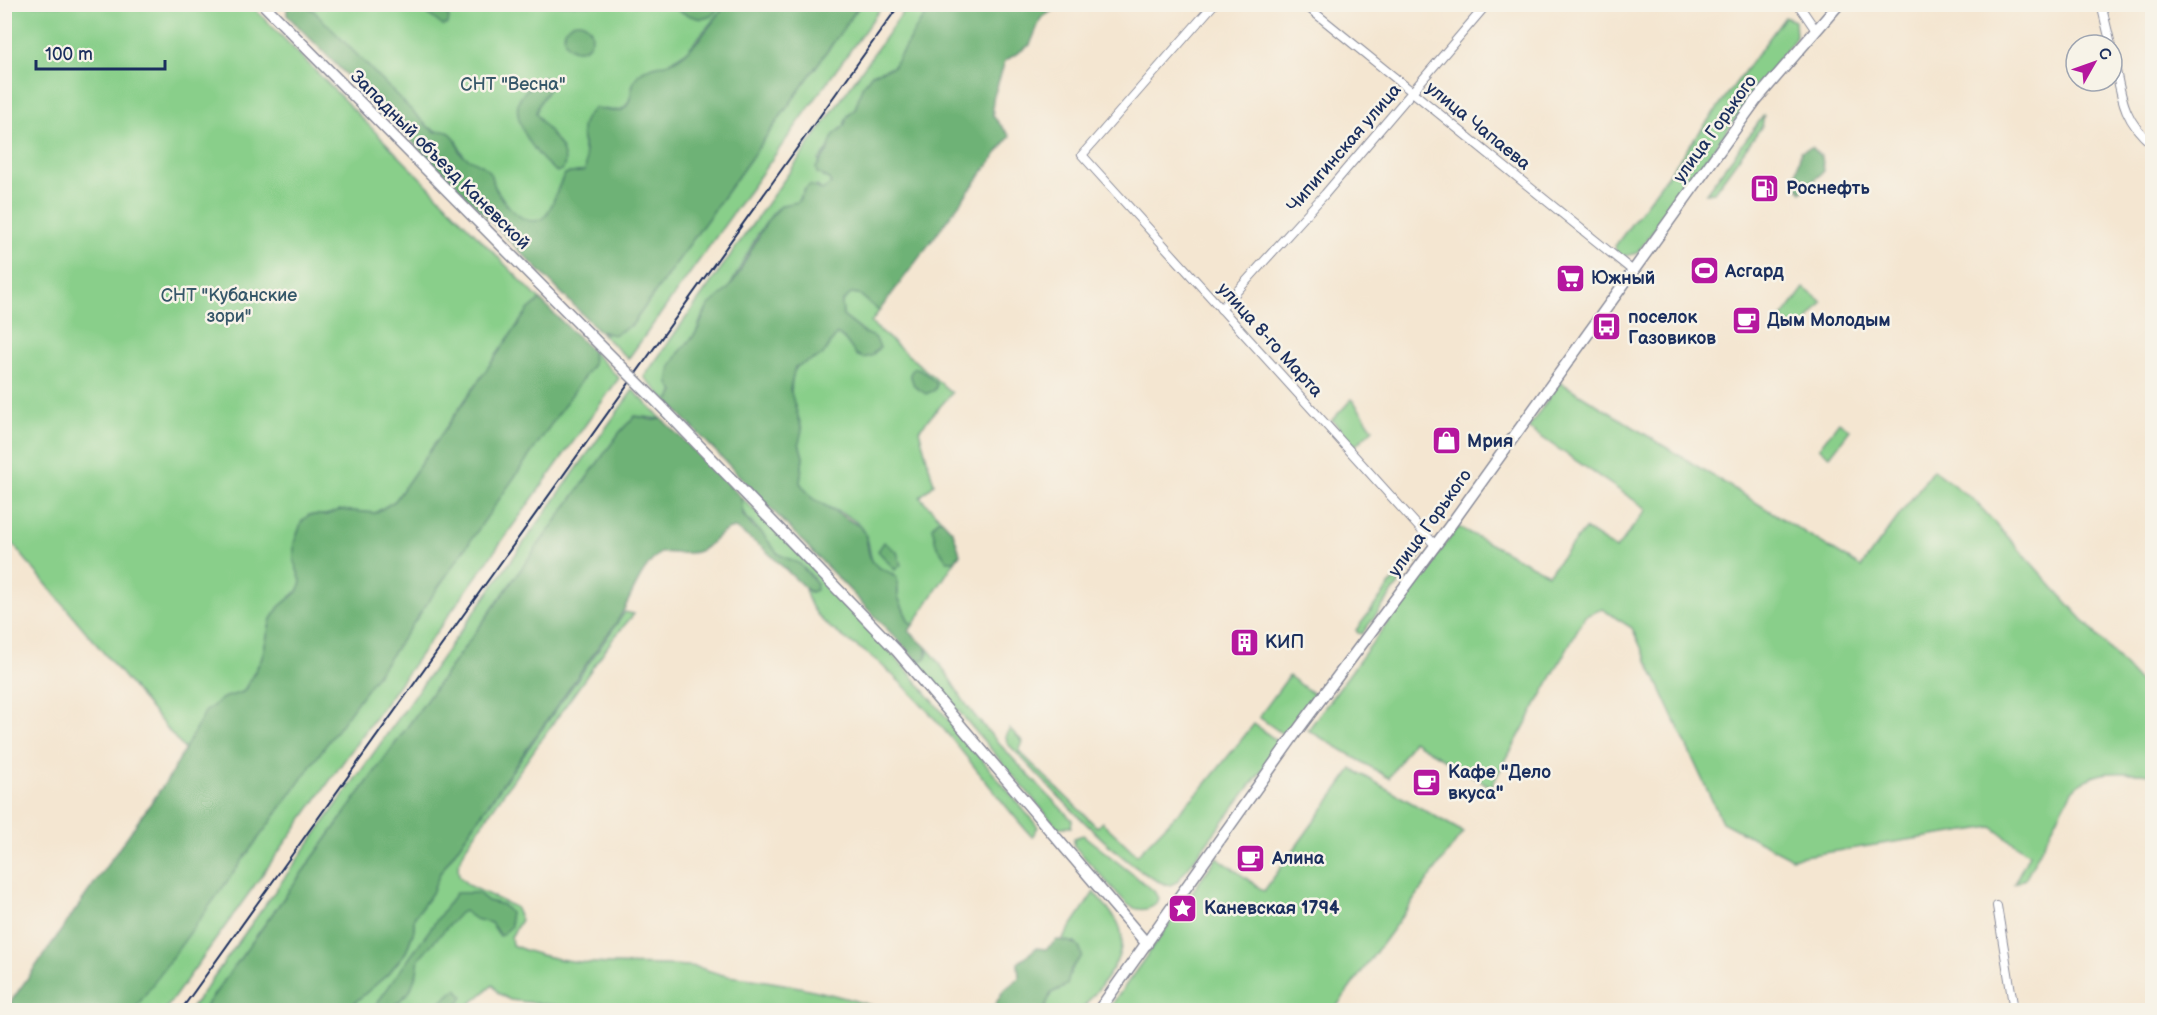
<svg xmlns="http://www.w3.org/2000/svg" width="2157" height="1015" viewBox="0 0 2157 1015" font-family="'Balsamiq Sans',sans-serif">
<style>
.green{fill:#89cf8a;stroke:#527f74;stroke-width:1.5}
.forest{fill:#6eb276;stroke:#44706a;stroke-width:1.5}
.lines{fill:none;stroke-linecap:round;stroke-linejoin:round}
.street-casing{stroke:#888a98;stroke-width:10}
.secondary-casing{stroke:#888a98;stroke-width:13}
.street{stroke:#fff;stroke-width:8}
.secondary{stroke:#fff;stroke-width:10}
.rail{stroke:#1b2f5e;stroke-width:2}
.secondary-bridge-casing{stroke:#888a98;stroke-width:13;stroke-linecap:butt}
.secondary-bridge{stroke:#fff;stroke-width:10}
.labels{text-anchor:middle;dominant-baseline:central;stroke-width:5;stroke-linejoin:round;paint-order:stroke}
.park-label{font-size:18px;fill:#365769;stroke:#f7f3e8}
.street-label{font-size:18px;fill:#1b2f5e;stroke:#f7f3e8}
.poi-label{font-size:18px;font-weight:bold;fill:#1b2f5e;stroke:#f7f3e8;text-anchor:start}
</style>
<rect width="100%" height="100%" fill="#f7f3e8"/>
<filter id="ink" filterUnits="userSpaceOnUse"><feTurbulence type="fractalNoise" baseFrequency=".0167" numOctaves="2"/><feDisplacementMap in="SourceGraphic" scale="12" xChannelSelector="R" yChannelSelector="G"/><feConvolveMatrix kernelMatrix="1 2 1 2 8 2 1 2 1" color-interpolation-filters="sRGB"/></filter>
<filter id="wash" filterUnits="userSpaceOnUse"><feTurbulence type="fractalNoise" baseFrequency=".008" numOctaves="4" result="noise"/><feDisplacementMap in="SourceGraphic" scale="24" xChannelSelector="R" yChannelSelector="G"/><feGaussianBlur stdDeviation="1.35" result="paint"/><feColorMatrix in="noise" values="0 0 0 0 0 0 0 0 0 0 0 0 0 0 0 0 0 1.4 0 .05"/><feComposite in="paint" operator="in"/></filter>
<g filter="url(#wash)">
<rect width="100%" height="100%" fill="#f4e6d1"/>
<g class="green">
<path d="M4 5H251L540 300 528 310 395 501 375 513 340 510 326 515H309L294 561 301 581 299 590 279 607 271 619 262 658 243 692C204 704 204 717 185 750L5 535Z"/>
<path d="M304 5H726L687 51 632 87C630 106 624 114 604 109L582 141 587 163 585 171 565 174C557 187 553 208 546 216 521 241 491 180 482 165 467 160 460 156 457 140L428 127Z"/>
<path d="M860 5H883L628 359 599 331 606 334 632 325Z"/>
<path d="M908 5H936L920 22 893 67 872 74 862 87 855 109 847 117 844 126 833 136 828 150 819 160 822 177 829 179 831 184 822 190 817 186 801 196 798 202 776 209 758 234 728 290 703 314 696 333 679 353 674 391 668 402 644 377Z"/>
<path d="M1785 17 1795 21 1796 37 1637 253 1621 257 1616 252 1615 246Z"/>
<path d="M1764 115 1762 126 1714 192 1706 193Z"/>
<path d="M1804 288 1822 302 1799 332 1781 319Z"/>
<path d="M852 293 859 294 879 311 871 323 952 393 919 430 934 484 920 497 953 532 960 554 913 625 909 622 898 597V582L894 574C861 567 875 549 864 531 856 516 830 509 815 501 809 497 805 489 800 483L803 457 799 443 801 425 791 397 792 374 800 363 827 348 837 334 846 340 857 356H871L875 338 865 333 843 316 842 302Z"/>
<path d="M592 351 619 378 165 1010H130L593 364Z"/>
<path d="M1560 382 1861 567 1933 470 1975 501 2152 696V775C2146 772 2140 773 2133 773 2108 772 2093 772 2073 789L2025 879 2014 884 2029 854 1992 827 1791 858 1722 822 1632 628 1602 609 1585 616 1491 787 1413 741 1389 778 1308 730 1458 527 1548 574 1585 529 1616 549 1647 509 1528 428Z"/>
<path d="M633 390 662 419 635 416 620 432 203 1010H190Z"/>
<path d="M1352 399 1373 429 1355 446 1332 420Z"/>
<path d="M1839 422 1850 430 1830 456 1819 448Z"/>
<path d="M741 497 810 565 907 670 1038 827 1032 837C980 778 937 712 877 661 849 637 814 628 805 589L811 592 817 584C802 560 794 568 778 553 772 548 768 541 763 535 752 521 740 518 741 497Z"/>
<path d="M1417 549 1422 553 1362 634 1358 633 1356 630Z"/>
<path d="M625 612 634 614 612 640 467 845 458 866 459 876 468 885 515 907 521 920 511 937 512 945C568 970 627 962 688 966 701 966 714 974 728 976 782 982 832 992 884 1010H594L510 1000 498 993 493 985 463 1010H346L388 974 406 952 414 930V918L432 893 440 873Z"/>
<path d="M926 647C945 666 955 691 971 711 1002 750 1038 784 1072 820L1071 827H1057L916 661 919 662 928 653Z"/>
<path d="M1289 676 1316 696 1289 733 1284 735 1259 717Z"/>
<path d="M1254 724 1277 741 1279 748 1177 882 1170 885C1135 881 1045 782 1017 753L1007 743 1006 736 1010 729 1023 742 1019 751 1097 827 1102 822 1137 855 1205 785Z"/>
<path d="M1352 769 1463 832 1334 1010H1108L1217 857 1264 891Z"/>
<path d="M1083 835 1154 891 1158 898 1156 904C1146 912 1137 911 1127 904L1074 846V838Z"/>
<path d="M1094 892C1101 901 1111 911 1117 921 1135 953 1099 986 1082 1010H1044L1051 993 1063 988 1081 951 1075 943 1062 940Z"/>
</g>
<g class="forest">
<path d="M291 5H304L313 10 428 127 436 132C452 127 457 140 460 153 468 160 480 162 488 170 493 176 493 185 497 191 505 205 528 232 545 216 553 209 557 186 565 174L585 171C591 145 569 128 595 108 603 109 615 114 622 110 635 102 628 84 639 74 648 65 662 67 673 61 695 50 711 23 726 5H860L632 325 614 335 599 331 287 15V8Z"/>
<path d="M416 5H441L449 18 448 24 443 26Z"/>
<path d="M667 5H719C709 30 685 14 667 5Z"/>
<path d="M936 5H1061L1041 18 1030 45 1005 61 993 99V116L1010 136 879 311 859 294 852 293 842 302 843 316 865 333 875 337 880 347 871 356 863 358C850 354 849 338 837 334L822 356 795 367 790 389 802 430 799 443 803 457 800 483 812 498 861 527C869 536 866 549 871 559 877 571 890 569 897 578L898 597 909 622 913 625 909 631 926 647V658L919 662 668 402 674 392 668 382 671 366 679 353 696 333 708 306 727 290 736 278 767 221 782 205 798 202 805 189 810 185 822 190 831 184 829 179 817 173 816 168 828 150 833 136 844 126 847 117 855 109 862 87 872 74 893 67 920 22Z"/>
<circle cx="578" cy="36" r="14"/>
<path d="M543 77 550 80 551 86 539 104 536 113C545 131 572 149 563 169L557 172C540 161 514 126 518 104 521 92 534 83 543 77Z"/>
<path d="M1812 147 1822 157 1824 171 1802 192 1794 183 1801 151Z"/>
<path d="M540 300 592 351 593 364 392 654 134 1010H5L170 776 205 712 223 698 243 692 250 681 262 658 271 619 279 607 299 590 301 581 294 561V543L302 521 309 515H326L340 510 375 513 395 501 528 310Z"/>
<path d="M914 368 924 372 937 384 935 390 926 394 914 386 910 374Z"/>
<path d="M635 416 653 420 662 419 741 497 743 515 753 527 762 533 778 554 800 564 817 584 816 590 811 592 805 588 763 548 735 528C720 529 713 545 699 551 687 556 673 551 660 553 634 574 629 612 606 636L440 873 432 893 414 918V930L406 952 388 974 346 1010H203L620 432Z"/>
<path d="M938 520H942L953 532 960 554 955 561H947L936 544 932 527Z"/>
<path d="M884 542 897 552 901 565 895 570 878 551Z"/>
<path d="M456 893H478L488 901 503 905 510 913 511 927 500 936 491 923 475 919 464 911 460 913 419 958 417 973 410 991 390 1010H372Z"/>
<path d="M1057 940C1069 941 1081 943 1082 956L1071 969 1067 985 1051 993 1044 1010H992L1003 991 1019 978 1018 963 1036 948 1046 949Z"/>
<path d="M457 988 463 997C456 1011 446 1011 431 1010Z"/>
</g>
</g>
<g filter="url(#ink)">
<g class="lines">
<defs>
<g id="street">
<path d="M1214 4 1082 155 1435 545"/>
<path d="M1304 4 1633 271"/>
<path d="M1798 4 1815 29"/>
<path d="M2101 4 2111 45"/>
<path d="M2112 51C2121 90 2120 118 2152 144"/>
<path d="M1221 309 1325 194 1487 4"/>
<path d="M1997 906 2014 1010"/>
</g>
<g id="secondary">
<path d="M263 4 594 339"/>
<path d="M660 405 897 651 1147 944"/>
<path d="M1099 1010 1297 731 1449 527 1756 100 1839 4"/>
</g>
</defs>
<use href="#street" class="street-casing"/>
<use href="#secondary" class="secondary-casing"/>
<use href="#street" class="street"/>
<use href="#secondary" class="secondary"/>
<path class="rail" d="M181 1010 900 4"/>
<defs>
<path id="secondary-bridge" d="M594 339 660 405"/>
</defs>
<use href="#secondary-bridge" class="secondary-bridge-casing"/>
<use href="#secondary-bridge" class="secondary-bridge"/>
</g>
</g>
<defs>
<symbol id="fuel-square" viewBox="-11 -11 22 22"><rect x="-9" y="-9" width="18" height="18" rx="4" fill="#b5179e" stroke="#f7f3e8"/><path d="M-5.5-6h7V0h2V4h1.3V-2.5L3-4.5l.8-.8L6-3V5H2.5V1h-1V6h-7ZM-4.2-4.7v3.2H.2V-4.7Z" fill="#fff"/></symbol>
<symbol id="stadium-square" viewBox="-11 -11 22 22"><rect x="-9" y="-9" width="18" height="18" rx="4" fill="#b5179e" stroke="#f7f3e8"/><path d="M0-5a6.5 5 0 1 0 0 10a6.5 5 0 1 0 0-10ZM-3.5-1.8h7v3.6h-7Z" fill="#fff"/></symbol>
<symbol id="supermarket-square" viewBox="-11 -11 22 22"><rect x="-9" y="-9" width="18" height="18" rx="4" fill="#b5179e" stroke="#f7f3e8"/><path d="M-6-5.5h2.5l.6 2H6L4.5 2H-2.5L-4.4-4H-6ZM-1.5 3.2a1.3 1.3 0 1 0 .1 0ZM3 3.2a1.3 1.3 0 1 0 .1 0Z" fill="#fff"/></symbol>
<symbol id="cafe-square" viewBox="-11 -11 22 22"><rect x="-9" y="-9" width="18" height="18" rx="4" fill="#b5179e" stroke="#f7f3e8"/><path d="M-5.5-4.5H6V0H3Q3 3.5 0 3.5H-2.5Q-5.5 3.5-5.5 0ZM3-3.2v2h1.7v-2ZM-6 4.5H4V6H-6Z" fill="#fff"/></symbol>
<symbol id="bus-square" viewBox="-11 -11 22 22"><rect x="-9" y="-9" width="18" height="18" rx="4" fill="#b5179e" stroke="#f7f3e8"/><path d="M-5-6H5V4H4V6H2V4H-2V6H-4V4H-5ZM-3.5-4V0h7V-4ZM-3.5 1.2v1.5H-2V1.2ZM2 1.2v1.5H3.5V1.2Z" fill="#fff"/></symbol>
<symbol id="shop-square" viewBox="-11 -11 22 22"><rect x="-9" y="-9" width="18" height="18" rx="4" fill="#b5179e" stroke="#f7f3e8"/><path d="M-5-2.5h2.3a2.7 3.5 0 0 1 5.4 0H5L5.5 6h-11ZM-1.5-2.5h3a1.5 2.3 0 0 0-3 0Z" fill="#fff"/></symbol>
<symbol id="building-square" viewBox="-11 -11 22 22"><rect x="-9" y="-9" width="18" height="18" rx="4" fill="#b5179e" stroke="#f7f3e8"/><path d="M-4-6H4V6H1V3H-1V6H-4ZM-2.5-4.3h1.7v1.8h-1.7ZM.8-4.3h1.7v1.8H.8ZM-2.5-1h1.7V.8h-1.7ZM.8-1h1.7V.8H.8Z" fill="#fff"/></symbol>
<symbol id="sight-square" viewBox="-11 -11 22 22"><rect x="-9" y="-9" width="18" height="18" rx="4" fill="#b5179e" stroke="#f7f3e8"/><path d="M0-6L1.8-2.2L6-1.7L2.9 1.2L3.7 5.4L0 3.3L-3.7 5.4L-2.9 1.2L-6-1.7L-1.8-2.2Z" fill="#fff"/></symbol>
</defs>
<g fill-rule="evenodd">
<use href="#fuel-square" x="1748" y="172" width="33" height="33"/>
<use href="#stadium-square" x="1688" y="254" width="33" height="33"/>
<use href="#supermarket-square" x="1554" y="262" width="33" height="33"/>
<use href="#cafe-square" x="1730" y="304" width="33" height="33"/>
<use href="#bus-square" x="1590" y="310" width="33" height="33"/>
<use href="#shop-square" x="1430" y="424" width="33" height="33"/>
<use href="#building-square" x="1228" y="626" width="33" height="33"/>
<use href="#cafe-square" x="1410" y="766" width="33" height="33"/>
<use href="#cafe-square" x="1234" y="842" width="33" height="33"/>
<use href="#sight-square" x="1166" y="892" width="33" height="33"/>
</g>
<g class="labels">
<g class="park-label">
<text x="513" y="84">СНТ "Весна"</text>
<text x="229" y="295">СНТ "Кубанские<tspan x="229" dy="21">зори"</tspan></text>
</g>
<g class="street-label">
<text transform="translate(1478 126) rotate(39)">улица Чапаева</text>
<text transform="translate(1715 129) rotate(-54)">улица Горького</text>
<text transform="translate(1344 148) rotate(-49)">Чипигинская улица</text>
<text transform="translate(440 160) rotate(45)">Западный объезд Каневской</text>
<text transform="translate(1270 340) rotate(48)">улица 8-го Марта</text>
<text transform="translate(1430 523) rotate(-54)">улица Горького</text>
</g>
<g class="poi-label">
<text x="1786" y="188">Роснефть</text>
<text x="1725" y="271">Асгард</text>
<text x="1591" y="278">Южный</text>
<text x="1628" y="317">поселок<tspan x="1628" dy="21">Газовиков</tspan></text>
<text x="1767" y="320">Дым Молодым</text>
<text x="1467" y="441">Мрия</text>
<text x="1265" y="642">КИП</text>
<text x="1448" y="772">Кафе "Дело<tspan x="1448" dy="21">вкуса"</tspan></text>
<text x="1272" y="858">Алина</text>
<text x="1204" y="908">Каневская 1794</text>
</g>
</g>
<rect width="2157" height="1015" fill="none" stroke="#f7f3e8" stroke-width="24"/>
<g transform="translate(2094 63) rotate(50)"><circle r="28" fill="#f7f3e8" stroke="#9fa5b1" stroke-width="1.5"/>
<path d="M0-4.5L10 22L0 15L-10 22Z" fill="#b5179e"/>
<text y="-9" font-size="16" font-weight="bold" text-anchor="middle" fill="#1b2f5e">С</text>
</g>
<path d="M36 60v9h129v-9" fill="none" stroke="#1b2f5e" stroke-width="3"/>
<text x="45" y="60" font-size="18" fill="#1b2f5e" stroke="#f7f3e8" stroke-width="4.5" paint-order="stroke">100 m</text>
</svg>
